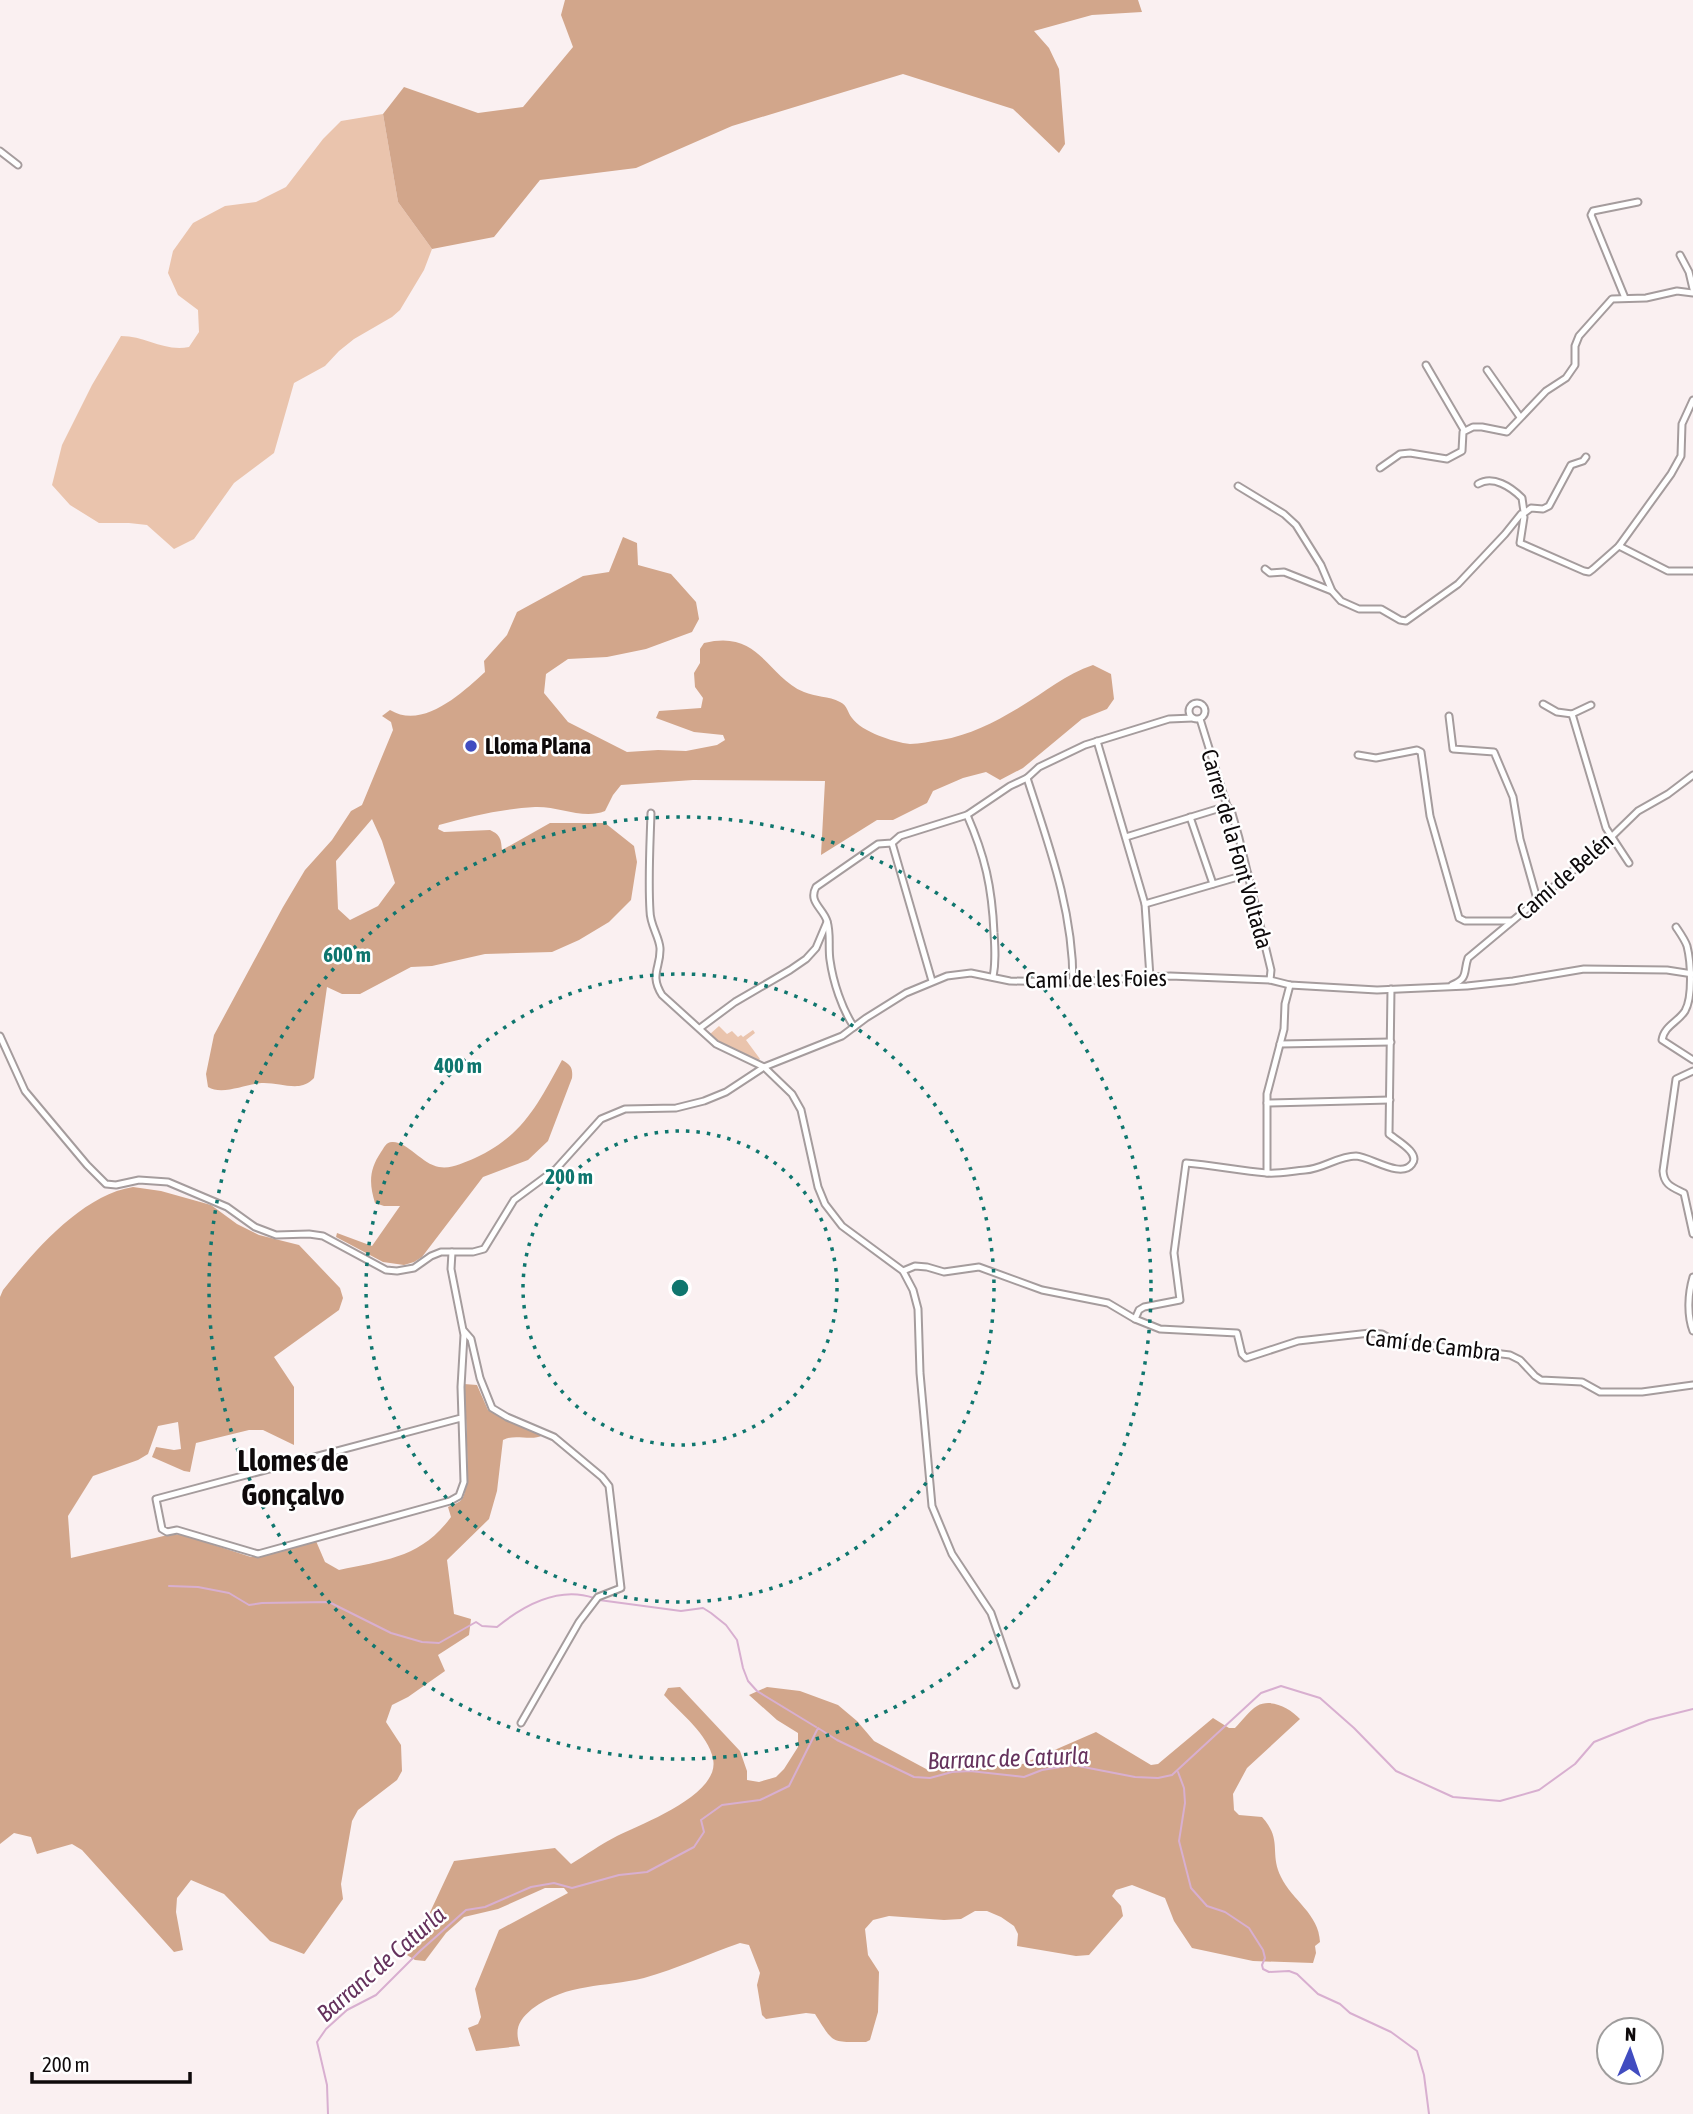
<svg xmlns="http://www.w3.org/2000/svg" width="1693" height="2114" viewBox="0 0 1693 2114" font-family="'Asap Condensed',sans-serif">
<style>
.green{fill:#eac4ad}
.forest{fill:#d2a68b;fill-rule:evenodd}
.lines{fill:none;stroke-linecap:round;stroke-linejoin:round}
.stream{stroke:#d8afd0;stroke-width:2}
.minor-casing{stroke:#a59c9d;stroke-width:9}
.minor{stroke:#fff;stroke-width:5}
.ring{fill:none;stroke:#0f766e;stroke-width:3.5;stroke-dasharray:3.5 7}
.poi-dot{fill:#414cc0;stroke:#fff;stroke-width:2.5}
.labels{text-anchor:middle;dominant-baseline:central;stroke-width:5;stroke-linejoin:round;paint-order:stroke}
.poi-label{font-size:23px;font-weight:bold;fill:#0e0a0b;stroke:#fff;text-anchor:start}
.street-label{font-size:23px;fill:#0e0a0b;stroke:#fff}
.water-label{font-size:24px;font-style:italic;fill:#65325d;stroke:#fff}
.district-label{font-size:30px;font-weight:bold;fill:#0e0a0b;stroke:#fff}
.centre{fill:#0f766e;stroke:#fff;stroke-width:3.5}
.ring-label{font-size:21px;text-anchor:middle;font-weight:bold;fill:#0f766e;stroke:#fff;stroke-width:5;stroke-linejoin:round;paint-order:stroke}
</style>
<rect width="100%" height="100%" fill="#faf0f1"/>
<g class="green">
<path d="M383 114 398 202 432 249 424 270 400 310 392 317 354 339 339 351 325 366 294 383 274 453 234 483 194 539 174 549 147 525 129 523H99L70 505 52 485 62 445 92 385 121 336C146 336 164 352 189 347L199 332 198 310 178 295 168 273 173 251 193 223 225 206 256 202 286 187 323 139 341 121Z"/>
<path d="M719 1026 727 1034 732 1031 738 1037 741 1035 743 1037 753 1030 755 1033 746 1040 760 1059 758 1061 715 1040 709 1035Z"/>
</g>
<g class="forest">
<path d="M565 0H1138L1142 12 1092 15 1034 31 1049 48 1059 69 1065 144 1059 153 1013 109 903 74 732 126 636 168 540 180 494 237 432 249 398 202 383 114 404 87 478 113 523 107 573 47 561 15Z"/>
<path d="M623 537 637 543 638 565 671 574 696 602 699 619 692 632 646 649 607 657 568 659 546 674 544 693 568 722 627 752 658 750 686 751 717 745 725 740 723 735 694 732 656 718 659 711 701 708 703 698 695 687 694 673 700 663V649L704 643C760 629 766 676 804 692 815 697 829 696 840 702 848 706 847 712 852 718 862 732 893 742 910 744 920 744 931 741 941 740 970 735 995 722 1020 707 1045 692 1066 674 1093 665L1111 674 1114 699 1107 709 1082 719 1023 768 1000 780 986 772 963 778 933 791 927 803 893 820H877L821 855 825 781 693 780 621 785 613 795 605 811C583 820 559 806 535 807 502 809 471 816 439 825L438 829 444 832 490 830C501 835 501 840 502 850L550 823H605L634 846 637 862 631 900 609 922 579 940 552 952 485 954 432 966 411 967 360 994H342L327 987 314 1078C309 1083 305 1085 299 1086 287 1087 276 1083 264 1083 248 1083 223 1096 208 1087L206 1074 214 1035 283 907 305 870 332 840 351 811 362 805 393 730 391 722 382 716 390 710C423 730 462 693 485 672L484 661 507 635 517 612 583 576 609 572ZM372 819 382 841 395 883 378 906 350 920 338 909 336 861Z"/>
<path d="M562 1060C571 1065 573 1068 572 1078L548 1141 528 1160 483 1177 422 1257 414 1262 404 1265 383 1262 336 1237 337 1233 372 1246 400 1206H384L375 1203C369 1183 369 1170 381 1152 384 1148 386 1142 392 1142 407 1141 422 1164 439 1167 452 1169 463 1163 475 1158 523 1136 538 1104 562 1060Z"/>
<path d="M133 1187 161 1191 211 1205 237 1224 259 1235 299 1245 340 1288 343 1298 339 1310 274 1357 294 1387V1445L263 1430H249L196 1443 190 1472 184 1471 152 1457 156 1447 174 1450 181 1449 178 1422 158 1426 148 1454 138 1460 93 1476 68 1516 71 1558 172 1534 183 1535 251 1557H260L316 1541 325 1562 339 1570C385 1560 421 1558 451 1517L448 1507C452 1505 459 1503 462 1499 472 1486 465 1404 464 1384L477 1385 488 1410 543 1435C531 1442 516 1433 503 1440L497 1491 489 1519 447 1560 454 1614 471 1619 469 1635 438 1655 445 1671 408 1697 392 1705 386 1722 401 1745 402 1771 397 1780 358 1810 352 1821 341 1884 343 1899 304 1954 270 1941 224 1894 191 1880 177 1898 176 1912 183 1950 174 1952 82 1850 72 1844 37 1854 31 1837 14 1833 0 1844V1297L3 1290C34 1251 82 1195 133 1187Z"/>
<path d="M680 1687 740 1751 747 1771V1780L759 1782 776 1777 784 1769 798 1747V1733L777 1720 749 1695 767 1687 800 1691 838 1705 857 1721 874 1741 928 1770 984 1763 1011 1769 1096 1732 1151 1765 1158 1764 1213 1718 1229 1728H1235C1242 1721 1249 1711 1257 1706 1271 1698 1290 1708 1300 1719L1247 1768 1233 1794 1234 1810 1239 1815 1262 1817C1283 1840 1269 1853 1281 1877 1292 1900 1319 1914 1320 1942L1315 1946 1316 1953 1313 1963 1253 1961 1192 1948 1174 1921 1165 1898 1132 1885 1116 1890 1112 1896 1121 1906 1123 1916 1089 1955 1076 1956 1017 1946 1018 1934 1014 1926 1001 1917 987 1911H975L961 1919 944 1920 889 1916 873 1920 865 1929 868 1955 879 1972 878 2012 870 2040 866 2042C830 2042 834 2044 815 2014L806 2013 766 2019 762 2015 757 1985 760 1973 749 1945 740 1943C708 1954 677 1969 644 1978 603 1988 569 1982 532 2009 519 2020 514 2029 520 2046L476 2051 468 2028 478 2024 481 2017 475 1989 499 1930 568 1893 564 1888H545L498 1909 464 1917 446 1933 425 1961 415 1960 407 1955 408 1944 425 1923 454 1861 555 1848 571 1864C586 1855 601 1844 617 1836 642 1824 721 1794 713 1759 708 1734 681 1714 664 1695L668 1688Z"/>
</g>
<g class="lines">
<g class="stream">
<path d="M169 1586 198 1587 229 1593 249 1605 262 1603 329 1602 391 1633 422 1642 439 1643 476 1622 482 1626 497 1627C524 1605 559 1586 594 1598"/>
<path d="M599 1600 681 1611 703 1608 711 1613 726 1625 737 1640 743 1668 748 1681 757 1691 816 1727"/>
<path d="M1178 1772 1184 1788 1185 1803 1179 1841 1191 1888 1207 1906 1225 1912 1249 1928 1263 1950 1265 1958 1262 1965 1263 1969 1269 1972 1289 1971 1297 1974 1318 1994 1340 2004 1350 2013 1391 2032 1417 2051 1424 2075 1429 2114"/>
<path d="M328 2114 327 2085 317 2042 326 2029 347 2010 376 1995 420 1951 466 1910 485 1907 531 1887 554 1883 572 1888 619 1875 647 1872 694 1847 704 1832 701 1820 722 1805 760 1800 789 1786 818 1728 837 1740 914 1777 930 1778 952 1772 970 1771 1024 1777 1042 1770 1073 1765 1135 1777 1158 1778 1172 1775 1261 1693 1281 1686 1320 1698 1354 1728 1396 1771 1453 1797 1500 1801 1539 1790 1575 1764 1594 1742 1649 1720 1693 1709"/>
</g>
<defs>
<g id="minor">
<path d="M0 151 18 165"/>
<path d="M1680 255 1689 272 1693 289"/>
<path d="M1625 298 1591 215 1593 211 1638 202"/>
<path d="M1426 365 1464 430"/>
<path d="M1487 370 1520 417"/>
<path d="M1380 468 1400 454 1410 453 1447 459 1462 451 1463 432 1473 427H1482L1507 432 1546 391 1566 378 1575 365V346L1579 336 1612 299 1646 298 1677 291 1693 293"/>
<path d="M1478 484C1493 475 1511 487 1522 498L1524 512"/>
<path d="M1238 486 1284 514 1296 525 1321 565 1332 591 1341 601 1359 609H1381L1400 620 1406 621 1458 584 1505 534 1521 514 1524 517 1520 543 1584 571 1589 572 1593 569 1619 546 1671 474 1681 456 1682 424 1693 400"/>
<path d="M1523 514 1531 508 1543 509 1549 506 1571 465 1583 461 1586 457"/>
<path d="M1619 546 1668 571H1693"/>
<path d="M1265 569 1270 573 1284 572 1332 591"/>
<circle cx="1197" cy="711" r="8"/>
<path d="M1543 704 1557 712 1572 714"/>
<path d="M1591 705 1572 714 1606 828 1629 863"/>
<path d="M1449 716 1453 749 1494 752 1513 797 1520 839 1537 899"/>
<path d="M1200 719 1227 806 1231 810 1239 838 1271 970 1270 980"/>
<path d="M1097 741 1145 904 1150 977"/>
<path d="M1358 755 1376 758 1417 750 1421 752 1430 816 1459 918 1465 921H1511"/>
<path d="M1027 778C1049 846 1073 910 1073 982"/>
<path d="M651 813C650 846 648 879 650 911 650 925 659 936 660 948 661 968 649 974 662 995L716 1044 764 1067 792 1094 801 1110 818 1187 825 1204 842 1226 903 1271 913 1290 918 1309 920 1373 932 1506 952 1554 991 1613 1016 1685"/>
<path d="M967 815C985 856 992 887 994 933 995 948 996 962 993 977"/>
<path d="M1190 817 1213 884"/>
<path d="M1126 837 1227 806"/>
<path d="M892 843 932 981"/>
<path d="M1145 904 1248 874"/>
<path d="M1676 927C1680 933 1685 940 1687 946 1691 962 1693 997 1685 1011 1678 1022 1664 1026 1662 1040L1693 1060"/>
<path d="M1452 985C1469 978 1463 972 1468 958L1600 848 1638 811 1668 794 1693 775"/>
<path d="M854 1027C842 1009 833 982 830 960 828 947 831 934 827 921 823 908 808 902 816 887L878 844 892 843 900 836 967 815 1010 786 1027 778 1039 767 1085 745 1169 719 1193 718"/>
<path d="M700 1028 735 1002 790 970 806 959 816 948 827 922"/>
<path d="M0 1036 25 1091 87 1165 106 1184 116 1185 139 1180 168 1182 227 1207 255 1227 276 1235 309 1234 323 1236 386 1270 397 1271 414 1268 431 1256 441 1252H473L484 1249 514 1200 556 1169 601 1119 625 1109 676 1108 704 1101 726 1092 764 1067 842 1036 866 1018 906 993 947 976 971 973 1010 981 1073 982 1170 976 1270 980 1290 985 1377 990 1467 986 1513 981 1584 969 1667 970 1693 974"/>
<path d="M1280 1044 1391 1042"/>
<path d="M1693 1071 1676 1079 1663 1171C1664 1185 1672 1187 1684 1193L1693 1234"/>
<path d="M1267 1103 1390 1100"/>
<path d="M1267 1173V1094L1284 1029 1285 1004 1290 985"/>
<path d="M452 1252 451 1269 464 1335 461 1387 464 1482 459 1496 450 1501 258 1554 177 1530 167 1532 162 1529 156 1499 461 1418"/>
<path d="M903 1271 915 1266 927 1267 944 1272 979 1267 1042 1290 1108 1303 1135 1319 1160 1329 1237 1333 1242 1354 1246 1358 1298 1341 1370 1333 1382 1334 1394 1341 1510 1355 1520 1360 1535 1376 1541 1380 1582 1382 1600 1392H1642L1693 1385"/>
<path d="M1693 1277C1688 1294 1687 1315 1693 1331"/>
<path d="M1135 1319 1139 1310 1144 1307 1180 1300 1174 1253 1186 1163C1213 1165 1240 1171 1267 1173 1279 1174 1292 1171 1305 1170 1323 1169 1338 1156 1356 1156 1371 1157 1401 1179 1412 1164 1421 1153 1396 1140 1389 1134L1391 989"/>
<path d="M464 1331 471 1339 480 1378 492 1408 507 1417 554 1437 602 1477 609 1486 621 1588 598 1597 579 1622 521 1723"/>
</g>
</defs>
<use href="#minor" class="minor-casing"/>
<use href="#minor" class="minor"/>
</g>
<g class="ring">
<circle cx="680" cy="1288" r="157"/>
<circle cx="680" cy="1288" r="314"/>
<circle cx="680" cy="1288" r="471"/>
</g>
<circle class="poi-dot" cx="471" cy="746" r="7"/>
<g class="labels">
<g class="poi-label">
<text x="485" y="746">Lloma Plana</text>
</g>
<g class="street-label">
<text transform="translate(1237 849) rotate(74)">Carrer de la Font Voltada</text>
<text transform="translate(1565 876) rotate(-41)">Camí de Belén</text>
<text transform="translate(1096 979) rotate(-1)">Camí de les Foies</text>
<text transform="translate(1433 1345) rotate(7)">Camí de Cambra</text>
</g>
<g class="water-label">
<text transform="translate(1008 1758) rotate(-2)">Barranc de Caturla</text>
<text transform="translate(381 1964) rotate(-41)">Barranc de Caturla</text>
</g>
<g class="district-label">
<text x="293" y="1460">Llomes de<tspan x="293" dy="34">Gonçalvo</tspan></text>
</g>
</g>
<circle cx="680" cy="1288" r="10" class="centre"/>
<g class="ring-label">
<text x="347" y="962">600 m</text>
<text x="458" y="1073">400 m</text>
<text x="569" y="1184">200 m</text>
</g>
<g transform="translate(1630 2051) rotate(2)"><circle r="33" fill="#ffffff" stroke="#9f9d9d" stroke-width="2"/>
<path d="M0-5L12 26L0 18L-12 26Z" fill="#414cc0"/>
<text y="-10" font-size="19" font-weight="bold" text-anchor="middle" fill="#0e0a0b">N</text>
</g>
<path d="M32 2072v10h158v-10" fill="none" stroke="#0e0a0b" stroke-width="3.5"/>
<text x="42" y="2072" font-size="21" fill="#0e0a0b" stroke="#ffffff" stroke-width="5" paint-order="stroke">200 m</text>
</svg>
